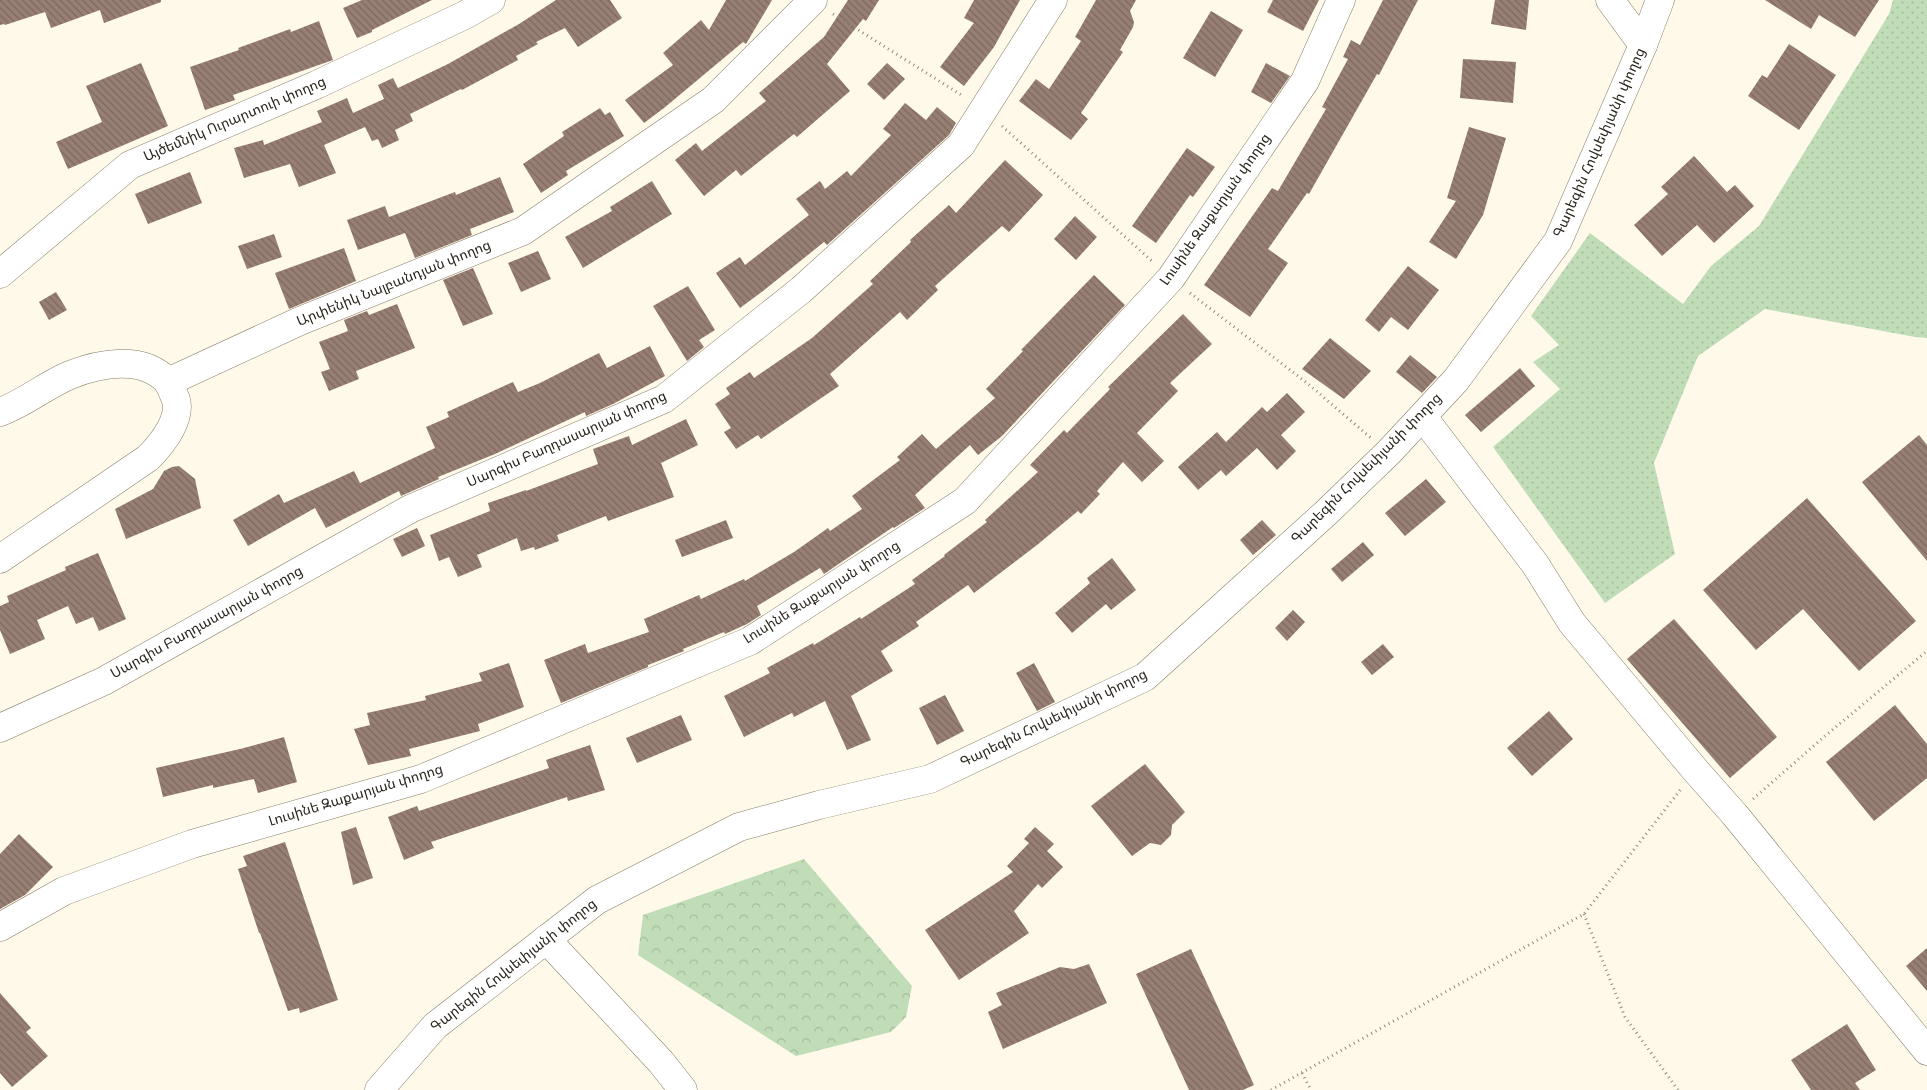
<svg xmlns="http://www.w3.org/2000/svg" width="1927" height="1090" viewBox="0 0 1927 1090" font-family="Overpass,'Noto Sans Armenian',sans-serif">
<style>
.grass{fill:url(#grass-dots)}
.forest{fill:url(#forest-crowns)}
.building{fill:url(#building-back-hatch)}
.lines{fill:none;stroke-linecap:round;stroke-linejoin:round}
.minor-casing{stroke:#877e68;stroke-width:29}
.major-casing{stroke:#877e68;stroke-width:29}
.path{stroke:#908b7f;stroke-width:3;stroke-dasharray:1 4;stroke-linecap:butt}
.minor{stroke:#fff;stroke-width:28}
.major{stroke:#fff;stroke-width:28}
.labels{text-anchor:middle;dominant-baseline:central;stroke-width:4;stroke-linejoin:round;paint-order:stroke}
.street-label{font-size:14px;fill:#2a261d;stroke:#fff}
</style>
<defs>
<pattern id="grass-dots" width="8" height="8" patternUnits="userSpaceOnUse" patternTransform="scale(1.25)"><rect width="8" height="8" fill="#c0ddb8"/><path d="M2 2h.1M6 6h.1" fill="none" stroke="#a5be9e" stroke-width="1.8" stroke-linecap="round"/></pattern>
<pattern id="forest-crowns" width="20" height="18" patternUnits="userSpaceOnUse" patternTransform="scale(1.25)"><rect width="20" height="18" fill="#c0ddb8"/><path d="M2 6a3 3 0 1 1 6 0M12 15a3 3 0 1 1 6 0" fill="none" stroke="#a5be9e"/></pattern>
<pattern id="building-back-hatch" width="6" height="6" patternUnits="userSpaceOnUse" patternTransform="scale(1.25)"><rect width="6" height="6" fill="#987f74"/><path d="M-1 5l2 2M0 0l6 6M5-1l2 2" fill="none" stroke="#7c685f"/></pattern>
</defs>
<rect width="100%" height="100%" fill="#fff9ea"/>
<path class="grass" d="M1893 0H1927V338L1915 337 1765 309 1698 356 1654 463 1675 554 1605 603 1493 447 1560 389 1533 362 1559 345 1531 316 1590 233 1683 304 1711 266 1759 226 1889 14Z"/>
<path class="forest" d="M804 859 912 986 906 1017 891 1032 796 1056 638 955 643 915Z"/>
<g class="building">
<path d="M0 0H161V2L104 23 100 10 51 28 45 12 5 25 4 24 0 25Z"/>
<path d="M362 0H432L372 30V32L357 38 343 8Z"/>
<path d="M556 0H610L622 18 578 47 565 28 536 42 538 44 516 56 518 60 462 90 461 89 410 114 413 121 395 130 399 140 382 148 378 139 372 141 365 127 324 145 336 173 299 187 290 164 244 178 234 148 263 140 264 145 322 122 317 111 347 98 353 113 384 99 378 85 393 78 398 88 448 64 519 24Z"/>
<path d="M726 0H772L746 44 743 42 664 108 644 123 625 100 673 65 663 53 701 20 709 30Z"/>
<path d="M848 0H879L866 21 863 19 827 64 850 91 797 137 794 134 741 176 736 170 704 196 675 160 696 143 702 151 766 101 759 93 824 37Z"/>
<path d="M974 0H1020L994 47 964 86 940 67 974 23 964 18Z"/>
<path d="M1096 0H1136L1130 11 1134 22 1133 27 1120 50 1123 52 1081 113 1088 119 1071 140 1019 101 1036 79 1049 89 1081 41 1075 37Z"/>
<path d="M1273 0H1319L1303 31 1267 12Z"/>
<path d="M1383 0H1418L1379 75 1377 74 1309 194 1307 193 1268 249 1288 263 1250 317 1204 285 1272 188 1278 191 1326 109 1322 107 1348 59 1343 57 1351 40 1360 45Z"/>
<path d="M1495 0H1529L1526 30 1491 24Z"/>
<path d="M1765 0H1879L1855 37 1819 15 1811 29Z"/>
<path d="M1211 11 1243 30 1215 77 1183 58Z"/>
<path d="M319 21 333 60 233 95 235 100 205 110 190 67 239 50 238 48 290 29 291 32Z"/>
<path d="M1789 44 1836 75 1799 130 1748 96 1762 75 1767 78Z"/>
<path d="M1463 59 1516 62 1513 103 1460 98Z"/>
<path d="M141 63 168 126 68 169 56 142 102 122 86 86Z"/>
<path d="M887 63 905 79 884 100 867 84Z"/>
<path d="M1266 63 1290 76 1271 103 1251 92Z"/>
<path d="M905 103 926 120 937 107 956 123 949 135 827 245 824 242 763 291 740 308 716 273 740 257 745 265 809 215 796 199 820 181 825 189 847 171 851 176 891 135 883 129Z"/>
<path d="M600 108 605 115 610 112 624 136 566 171 568 175 541 193 523 164 564 136 562 132Z"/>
<path d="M1469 127 1506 138 1483 215 1456 259 1429 242 1456 201 1447 198Z"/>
<path d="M1187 148 1215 167 1193 197 1190 195 1156 243 1132 226Z"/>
<path d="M1694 156 1727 192 1735 185 1754 206 1714 243 1697 225 1662 256 1634 225 1668 194 1661 187Z"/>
<path d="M1005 160 1043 195 1009 232 1002 226 935 286 938 290 907 320 900 312 830 374 839 386 761 439 758 435 736 449 724 432 731 428 715 404 730 394 726 388 750 372 754 378 812 338 873 284 870 281 911 242 910 240 949 205 956 213Z"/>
<path d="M190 172 202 203 148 224 135 194Z"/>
<path d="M500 177 514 212 470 229 472 235 415 258 405 233 358 250 347 220 385 206 389 217 455 192 456 195Z"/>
<path d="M652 181 672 214 583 268 565 237 612 211 610 207Z"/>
<path d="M1075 216 1097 237 1076 260 1054 239Z"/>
<path d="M274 234 282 257 247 269 238 246Z"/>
<path d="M344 248 356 281 289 309 275 273Z"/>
<path d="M538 251 551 279 521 292 508 263Z"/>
<path d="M1408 266 1439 290 1408 330 1391 317 1379 332 1365 320Z"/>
<path d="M473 268 493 314 463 326 443 280Z"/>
<path d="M1094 275 1125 305 1002 436 978 455 970 445 915 495 925 508 894 528 893 527 824 574 820 568 757 606 761 615 747 624 725 634 724 632 683 649 684 651 648 665V667L561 703 544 660 585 644 588 653 649 632 644 619 699 595 701 599 744 579 745 581 794 552 828 528 830 531 862 509 852 496 900 460 897 457 922 434 936 449 995 398 986 389 1023 351 1021 350Z"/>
<path d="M688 286 715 330 699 340 704 347 687 361 653 306Z"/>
<path d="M56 292 67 310 49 320 39 302Z"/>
<path d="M397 304 415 348 356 371 359 379 329 391 321 372 330 369 319 342 348 331 344 320 367 311 369 315Z"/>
<path d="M1183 314 1212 344 1170 383 1178 391 1137 433 1164 461 1142 482 1123 462 1097 491 1100 494 1081 514 1078 511 1037 545 974 593 968 585 916 622 919 626 881 651 893 671 851 696 871 740 847 750 825 701 794 717 792 713 744 737 724 696 770 673 767 668 813 643 814 645 860 617 861 619 915 584 912 580 945 556 944 555 987 522 985 520 1038 472 1030 465 1064 430 1067 433 1110 389 1108 387Z"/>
<path d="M1330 338 1371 371 1344 399 1302 369Z"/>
<path d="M650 346 665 376 613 404 586 416 585 412 495 454 438 477 439 479 401 496 399 491 326 528 315 508 248 546 233 520 279 494 284 503 354 471 360 483 435 448 426 427 449 417 447 412 513 382 518 392 540 383 599 353 607 368Z"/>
<path d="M1410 355 1437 377 1422 393 1396 372Z"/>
<path d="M1520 368 1535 386 1481 432 1465 415Z"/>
<path d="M1287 393 1305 412 1281 435 1296 451 1277 470 1257 448 1226 476 1221 470 1198 490 1178 467 1217 432 1226 442 1262 407 1267 412Z"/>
<path d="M686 419 698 445 661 463 674 497 608 521 606 516 557 535 559 541 535 550 534 547 521 551 517 538 477 555 482 567 458 577 449 557 439 561 430 535 490 511 488 503 526 490V491L598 464 593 449 629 436 632 445Z"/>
<path d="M1919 435 1927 445V561L1862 482Z"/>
<path d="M179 466 195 479 201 508 126 539 115 509 153 489 164 471 172 467Z"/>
<path d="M1426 479 1446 502 1405 536 1385 513Z"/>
<path d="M1807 498 1916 621 1859 671 1803 609 1756 650 1703 590Z"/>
<path d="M726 520 733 538 682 557 675 540Z"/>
<path d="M1262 520 1276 535 1253 555 1240 540Z"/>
<path d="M417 528 425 546 402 557 393 539Z"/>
<path d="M1363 542 1374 555 1342 582 1331 569Z"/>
<path d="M98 553 126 619 99 631 93 617 76 624 68 606 37 620 45 639 10 654 0 630V606L9 602 7 596 66 570 65 567Z"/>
<path d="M1112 558 1136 590 1111 610 1106 604 1072 633 1055 613 1090 583 1087 578Z"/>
<path d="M1293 610 1305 622 1287 641 1275 628Z"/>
<path d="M1674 619 1777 737 1730 778 1627 659Z"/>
<path d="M1383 644 1394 657 1372 675 1361 662Z"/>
<path d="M509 663 524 707 478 724 480 731 409 749 411 756 368 765 354 729 370 725 367 713 426 700 425 696 482 681 479 673Z"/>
<path d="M1034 663 1055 702 1037 711 1016 673Z"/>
<path d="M945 695 964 731 937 745 919 708Z"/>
<path d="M1895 705 1927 744V778L1874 821 1826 762Z"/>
<path d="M1549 711 1573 739 1532 776 1507 748Z"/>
<path d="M681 715 692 740 637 763 626 738Z"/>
<path d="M284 737 297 782 258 793 254 779 213 788V785L163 797 156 768 240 749Z"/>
<path d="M590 745 605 790 568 801 567 797 431 842 434 848 404 860 388 817 417 806 419 811 549 768 546 760Z"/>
<path d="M1145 764 1185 812 1172 825 1171 835 1161 845 1150 843 1132 856 1091 806Z"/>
<path d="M356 827 373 878 353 885 341 832Z"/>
<path d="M1035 827 1054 844 1047 851 1063 867 1042 888 1038 884 1014 911 1029 933 959 980 925 930 1013 872 1007 866 1029 843 1024 839Z"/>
<path d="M19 834 53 867 25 895 0 909V854Z"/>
<path d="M285 842 338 1000 300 1013 299 1008 288 1011 260 933H259L238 869 247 866 243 856Z"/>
<path d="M1927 948V991L1906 966Z"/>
<path d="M1191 949 1254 1085 1243 1090H1189L1136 974Z"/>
<path d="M1089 964 1107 1003 1003 1049 988 1012 1002 1005 996 993 1060 967 1074 969Z"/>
<path d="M0 993 31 1028 26 1032 48 1056 12 1087 0 1073Z"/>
<path d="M1847 1024 1876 1070 1855 1083 1860 1090H1811L1791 1060Z"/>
</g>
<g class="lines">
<defs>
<g id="minor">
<path d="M1610 0 1643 45"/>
<path d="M0 274 130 165 316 85 465 15 491 0"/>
<path d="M168 382 300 321 523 231 713 100 813 0"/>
<path d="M0 412C25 403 46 385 70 375 100 363 143 355 167 381 170 385 172 390 174 395 185 416 162 444 148 458L0 559"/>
<path d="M1423 417 1535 564 1572 623 1696 771 1735 815 1927 1051"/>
<path d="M0 728 104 681 410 509 664 399 801 290 961 145 1053 0"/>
<path d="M0 927 64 891 192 844 421 779 750 641 965 501 1171 278 1305 81 1341 0"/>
<path d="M546 939 661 1062 683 1090"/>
</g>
<path id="major" d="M379 1090 435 1026 597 900 739 827 819 805 930 779 1145 677 1327 512 1389 452 1456 380 1558 241 1643 45 1660 0"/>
</defs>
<use href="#minor" class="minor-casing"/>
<use href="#major" class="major-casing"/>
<g class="path">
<path d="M833 14 963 96"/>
<path d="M1002 126 1153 262"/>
<path d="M1190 293 1307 383 1371 438"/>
<path d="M1753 799 1825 736 1927 651"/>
<path d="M1584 914 1625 1017 1678 1090"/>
<path d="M1302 1073 1311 1090"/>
<path d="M1271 1090 1584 914 1681 789"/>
</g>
<use href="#minor" class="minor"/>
<use href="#major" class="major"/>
</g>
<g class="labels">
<g class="street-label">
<text transform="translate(235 120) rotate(-23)">Այծեմնիկ Ուրարտուի փողոց</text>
<text transform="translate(1600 143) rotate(-66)">Գարեգին Հովսեփյանի փողոց</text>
<text transform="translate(1216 210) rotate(-55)">Լուսինե Զաքարյան փողոց</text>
<text transform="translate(394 284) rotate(-22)">Արփենիկ Նալբանդյան փողոց</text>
<text transform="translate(567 440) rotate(-24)">Սարգիս Բաղդասարյան փողոց</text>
<text transform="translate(1367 469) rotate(-45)">Գարեգին Հովսեփյանի փողոց</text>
<text transform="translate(822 593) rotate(-32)">Լուսինե Զաքարյան փողոց</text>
<text transform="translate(207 623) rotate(-29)">Սարգիս Բաղդասարյան փողոց</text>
<text transform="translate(1054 719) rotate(-26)">Գարեգին Հովսեփյանի փողոց</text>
<text transform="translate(356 796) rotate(-17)">Լուսինե Զաքարյան փողոց</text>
<text transform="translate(514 966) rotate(-38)">Գարեգին Հովսեփյանի փողոց</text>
</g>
</g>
</svg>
